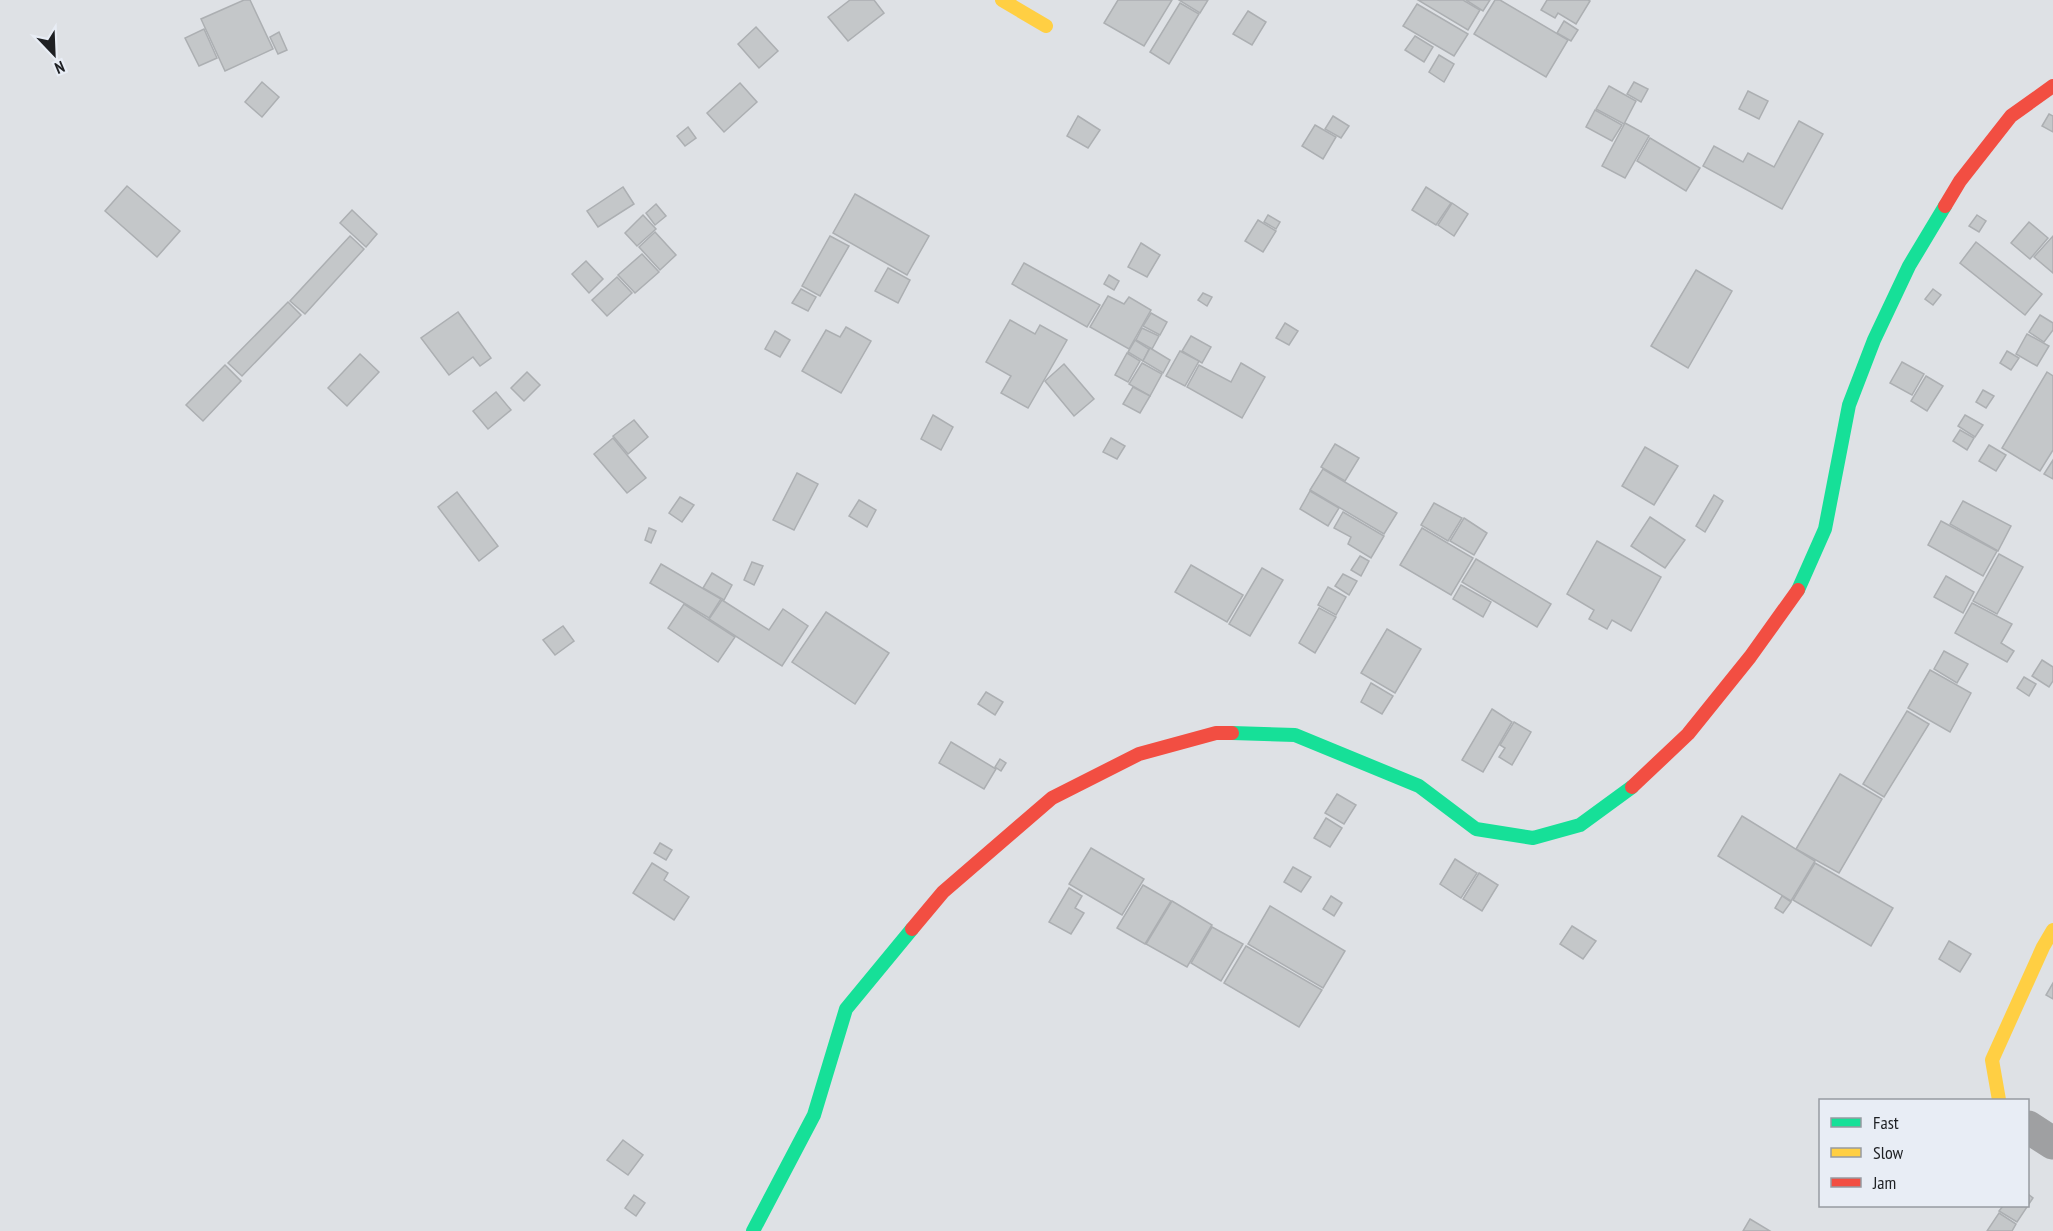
<svg xmlns="http://www.w3.org/2000/svg" width="2053" height="1231" viewBox="0 0 2053 1231" font-family="'PT Sans Narrow',sans-serif">
<style>
.building{fill:#c4c7c9;stroke:#acafb2;stroke-width:1.5}
.lines{fill:none;stroke-linecap:round;stroke-linejoin:round}
.street{stroke:#9fa0a2;stroke-width:33}
.fast{stroke:#16e098;stroke-width:14}
.slow{stroke:#ffcf43;stroke-width:14}
.jam{stroke:#f24e42;stroke-width:14}
</style>
<rect width="100%" height="100%" fill="#dee1e5"/>
<g class="building">
<path d="M244 0H250L273 49 225 71 201 19Z"/>
<path d="M850 0H874L884 13 848 41 828 17Z"/>
<path d="M1118 0H1172L1144 46 1104 23Z"/>
<path d="M1179 0H1208L1200 13Z"/>
<path d="M1418 0H1463L1480 10 1468 30Z"/>
<path d="M1466 0H1490L1483 11Z"/>
<path d="M1495 0H1500L1568 40 1546 77 1474 34Z"/>
<path d="M1547 0H1588L1590 1 1576 24 1558 13 1555 18 1541 10Z"/>
<path d="M1180 3 1199 14 1169 64 1150 52Z"/>
<path d="M1417 4 1468 34 1454 56 1403 26Z"/>
<path d="M1248 11 1266 22 1252 45 1233 34Z"/>
<path d="M1564 21 1578 30 1571 41 1557 33Z"/>
<path d="M756 27 778 51 759 68 738 44Z"/>
<path d="M204 29 217 58 199 66 185 38Z"/>
<path d="M279 32 287 50 278 54 270 37Z"/>
<path d="M1415 36 1433 47 1424 62 1405 50Z"/>
<path d="M1439 55 1454 64 1444 82 1429 72Z"/>
<path d="M262 82 279 97 262 117 245 102Z"/>
<path d="M1634 82 1648 89 1641 102 1627 94Z"/>
<path d="M740 83 757 102 724 132 707 113Z"/>
<path d="M1609 86 1636 101 1624 124 1596 109Z"/>
<path d="M1748 91 1768 101 1759 119 1739 109Z"/>
<path d="M1595 110 1622 125 1612 141 1586 127Z"/>
<path d="M2049 114 2053 116V132L2042 126Z"/>
<path d="M1078 116 1100 130 1088 148 1067 136Z"/>
<path d="M1333 116 1349 126 1341 138 1325 129Z"/>
<path d="M1799 121 1823 134 1782 209 1703 166 1714 146 1743 162 1748 153 1774 167Z"/>
<path d="M1625 123 1649 136 1625 178 1602 166Z"/>
<path d="M1315 125 1336 137 1323 159 1302 146Z"/>
<path d="M688 127 696 138 685 146 677 136Z"/>
<path d="M1650 138 1700 168 1686 191 1637 161Z"/>
<path d="M127 186 180 231 157 257 105 211Z"/>
<path d="M623 187 634 204 598 227 587 211Z"/>
<path d="M1426 187 1451 203 1436 225 1412 210Z"/>
<path d="M855 194 929 236 907 275 833 233Z"/>
<path d="M1452 203 1468 214 1454 236 1438 225Z"/>
<path d="M656 204 666 216 655 225 646 213Z"/>
<path d="M352 210 377 234 366 247 340 223Z"/>
<path d="M643 215 656 229 637 246 625 233Z"/>
<path d="M1268 215 1280 222 1276 229 1264 222Z"/>
<path d="M1977 215 1986 221 1979 232 1969 226Z"/>
<path d="M1258 220 1276 231 1263 252 1245 241Z"/>
<path d="M2029 222 2048 238 2030 259 2011 243Z"/>
<path d="M655 232 676 255 660 270 639 247Z"/>
<path d="M350 236 364 249 305 314 290 301Z"/>
<path d="M830 236 849 246 820 296 802 286Z"/>
<path d="M2053 236V273L2034 257Z"/>
<path d="M1976 242 2042 294 2025 315 1960 263Z"/>
<path d="M1141 243 1160 255 1147 277 1128 267Z"/>
<path d="M642 254 659 272 635 293 618 275Z"/>
<path d="M586 261 603 279 589 293 572 274Z"/>
<path d="M1024 263 1100 305 1087 327 1012 284Z"/>
<path d="M888 268 910 280 898 303 875 291Z"/>
<path d="M1696 270 1732 291 1688 368 1651 346Z"/>
<path d="M1109 275 1119 281 1114 290 1104 284Z"/>
<path d="M617 277 632 293 607 316 592 300Z"/>
<path d="M801 289 816 297 808 311 792 303Z"/>
<path d="M1933 289 1941 295 1933 305 1925 299Z"/>
<path d="M1203 293 1212 297 1207 306 1198 300Z"/>
<path d="M1108 296 1124 304 1129 297 1151 310 1129 349 1090 327Z"/>
<path d="M288 302 301 315 242 376 228 363Z"/>
<path d="M458 312 491 358 480 366 473 357 449 375 421 338Z"/>
<path d="M1151 313 1167 322 1160 335 1143 326Z"/>
<path d="M2040 315 2053 323V330L2044 342 2029 332Z"/>
<path d="M1010 320 1035 334 1040 325 1067 340 1028 408 1001 393 1011 376 986 362Z"/>
<path d="M1285 323 1298 331 1289 345 1276 338Z"/>
<path d="M846 327 871 341 841 393 802 371 826 330 840 337Z"/>
<path d="M1142 328 1159 336 1152 349 1136 340Z"/>
<path d="M775 331 790 340 780 357 765 349Z"/>
<path d="M2027 334 2049 346 2037 366 2016 354Z"/>
<path d="M1191 336 1211 347 1202 363 1182 351Z"/>
<path d="M1135 340 1149 349 1143 361 1128 352Z"/>
<path d="M1150 348 1170 360 1163 373 1143 361Z"/>
<path d="M1180 351 1199 361 1185 386 1166 376Z"/>
<path d="M2007 351 2019 358 2011 370 2000 363Z"/>
<path d="M1127 353 1140 361 1128 382 1115 375Z"/>
<path d="M360 354 379 372 347 406 328 388Z"/>
<path d="M1902 362 1924 374 1912 395 1890 383Z"/>
<path d="M1142 363 1162 374 1150 396 1129 384Z"/>
<path d="M1241 363 1265 377 1242 418 1187 387 1199 365 1231 382Z"/>
<path d="M1064 364 1094 399 1074 416 1045 381Z"/>
<path d="M225 365 241 381 203 421 186 405Z"/>
<path d="M527 372 540 385 524 401 511 388Z"/>
<path d="M2047 372 2053 376V450L2040 471 2002 448Z"/>
<path d="M1926 376 1943 386 1927 411 1911 401Z"/>
<path d="M1133 387 1150 396 1140 413 1123 404Z"/>
<path d="M1983 390 1994 396 1986 408 1976 402Z"/>
<path d="M496 392 511 410 488 429 473 411Z"/>
<path d="M933 415 953 427 941 450 921 439Z"/>
<path d="M1965 415 1983 425 1975 437 1958 426Z"/>
<path d="M634 420 648 437 628 454 613 436Z"/>
<path d="M1960 430 1974 438 1967 450 1953 441Z"/>
<path d="M613 438 646 478 627 493 594 454Z"/>
<path d="M1111 438 1125 446 1117 459 1103 452Z"/>
<path d="M1335 444 1359 458 1345 481 1321 467Z"/>
<path d="M1989 445 2006 455 1996 471 1979 461Z"/>
<path d="M1645 447 1678 466 1654 505 1622 486Z"/>
<path d="M2053 460V479L2044 474Z"/>
<path d="M1323 469 1397 513 1384 534 1310 490Z"/>
<path d="M797 473 818 484 794 530 773 520Z"/>
<path d="M1310 491 1339 508 1328 526 1300 509Z"/>
<path d="M457 492 498 546 479 561 438 507Z"/>
<path d="M1714 495 1723 501 1705 532 1696 526Z"/>
<path d="M680 497 694 505 682 522 669 513Z"/>
<path d="M859 500 876 510 867 527 849 516Z"/>
<path d="M1963 501 2011 526 1998 551 1950 524Z"/>
<path d="M1434 503 1462 518 1448 541 1421 525Z"/>
<path d="M1343 512 1384 536 1371 558 1348 544 1351 537 1334 528Z"/>
<path d="M1650 517 1685 540 1665 568 1631 546Z"/>
<path d="M1464 518 1487 533 1474 555 1450 541Z"/>
<path d="M1941 521 1997 551 1983 576 1928 545Z"/>
<path d="M649 528 656 531 651 543 645 540Z"/>
<path d="M1422 528 1473 558 1451 595 1400 565Z"/>
<path d="M1597 541 1661 577 1631 631 1612 620 1607 629 1589 619 1594 610 1567 594Z"/>
<path d="M1999 554 2023 567 1997 614 1973 601Z"/>
<path d="M1360 556 1369 561 1361 576 1351 570Z"/>
<path d="M1476 559 1551 604 1537 627 1462 582Z"/>
<path d="M752 562 763 566 754 585 744 580Z"/>
<path d="M661 564 721 599 709 618 650 583Z"/>
<path d="M1191 565 1243 595 1227 622 1175 592Z"/>
<path d="M1262 568 1283 580 1250 636 1229 624Z"/>
<path d="M712 573 732 585 724 600 703 588Z"/>
<path d="M1343 574 1357 581 1349 595 1335 586Z"/>
<path d="M1946 576 1974 592 1963 613 1934 597Z"/>
<path d="M1461 585 1491 602 1483 617 1453 599Z"/>
<path d="M1328 587 1346 597 1336 615 1318 605Z"/>
<path d="M722 600 769 630 783 609 808 626 782 666 709 619Z"/>
<path d="M1972 603 2012 624 2001 643 2014 651 2007 662 1955 633Z"/>
<path d="M684 604 735 637 718 662 668 628Z"/>
<path d="M1319 608 1336 617 1315 653 1299 643Z"/>
<path d="M826 612 889 653 855 704 792 662Z"/>
<path d="M563 626 574 641 555 655 543 640Z"/>
<path d="M1387 629 1421 649 1395 693 1361 673Z"/>
<path d="M1944 651 1968 664 1957 683 1934 669Z"/>
<path d="M2042 660 2053 667V681L2049 687 2032 676Z"/>
<path d="M1930 670 1971 693 1950 732 1908 708Z"/>
<path d="M2024 677 2036 684 2029 696 2017 688Z"/>
<path d="M1371 683 1393 696 1382 714 1361 702Z"/>
<path d="M986 692 1003 702 995 715 978 704Z"/>
<path d="M1492 709 1512 722 1483 772 1462 760Z"/>
<path d="M1907 711 1929 724 1884 797 1863 784Z"/>
<path d="M1514 722 1531 732 1512 765 1499 757 1505 748 1500 745Z"/>
<path d="M951 742 996 769 984 789 939 763Z"/>
<path d="M1000 759 1006 763 1001 771 995 767Z"/>
<path d="M1840 774 1882 799 1839 873 1796 849Z"/>
<path d="M1337 794 1356 805 1344 824 1325 813Z"/>
<path d="M1742 816 1815 861 1791 901 1718 856Z"/>
<path d="M1326 818 1342 828 1330 847 1314 838Z"/>
<path d="M660 843 672 850 666 860 654 853Z"/>
<path d="M1091 848 1144 879 1122 915 1069 884Z"/>
<path d="M1455 859 1477 873 1461 898 1440 884Z"/>
<path d="M652 863 668 873 664 880 689 897 674 920 633 893Z"/>
<path d="M1815 863 1893 908 1871 946 1793 900Z"/>
<path d="M1293 867 1311 877 1301 892 1284 882Z"/>
<path d="M1479 873 1498 885 1482 911 1463 899Z"/>
<path d="M1143 885 1171 901 1145 944 1117 928Z"/>
<path d="M1069 888 1082 896 1075 908 1084 913 1071 934 1049 922Z"/>
<path d="M1331 896 1342 903 1334 916 1323 909Z"/>
<path d="M1782 896 1791 902 1783 913 1775 908Z"/>
<path d="M1172 901 1212 925 1187 967 1146 944Z"/>
<path d="M1270 906 1345 951 1323 988 1248 944Z"/>
<path d="M1572 926 1596 941 1583 959 1560 944Z"/>
<path d="M1212 927 1243 944 1221 981 1191 963Z"/>
<path d="M1949 941 1971 954 1960 972 1939 959Z"/>
<path d="M1246 946 1322 990 1299 1027 1224 983Z"/>
<path d="M2053 983V999L2046 995Z"/>
<path d="M623 1140 643 1155 628 1175 607 1160Z"/>
<path d="M2028 1194 2033 1198 2017 1222 1999 1211 2003 1206H2028Z"/>
<path d="M634 1195 645 1203 636 1216 625 1208Z"/>
<path d="M1999 1213 2016 1224 2012 1231H1987Z"/>
<path d="M1750 1219 1770 1231H1743Z"/>
</g>
<g class="lines">
<path class="street" d="M2028 1127 2053 1143"/>
<g class="fast">
<path d="M1798 590 1825 529 1849 405 1874 340 1909 266 1945 206"/>
<path d="M1232 733 1295 735 1419 786 1476 829 1533 838 1580 825 1632 787"/>
<path d="M753 1231 814 1115 846 1009 912 929"/>
</g>
<g class="slow">
<path d="M1002 0 1046 26"/>
<path d="M1999 1100 1992 1060 2043 947 2053 930"/>
</g>
<g class="jam">
<path d="M1945 206 1960 181 2011 116 2053 86"/>
<path d="M1632 787 1688 734 1750 657 1798 590"/>
<path d="M912 929 943 892 1052 798 1139 754 1216 733H1232"/>
</g>
</g>
<rect x="1819" y="1099" width="210" height="108" fill="#e8edf5" stroke="#979ba1" stroke-width="1.5"/>
<rect x="1831" y="1118" width="30" height="9" fill="#16e098" stroke="#979ba1" stroke-width="1.5"/>
<text x="1873" y="1129" font-size="18" fill="#1e2023">Fast</text>
<rect x="1831" y="1148" width="30" height="9" fill="#ffcf43" stroke="#979ba1" stroke-width="1.5"/>
<text x="1873" y="1159" font-size="18" fill="#1e2023">Slow</text>
<rect x="1831" y="1178" width="30" height="9" fill="#f24e42" stroke="#979ba1" stroke-width="1.5"/>
<text x="1873" y="1189" font-size="18" fill="#1e2023">Jam</text>
<g transform="translate(54 54) rotate(157)" stroke="#e8edf5" stroke-width="4.5" paint-order="stroke">
<path d="M0-4.5L10 22L0 15L-10 22Z" fill="#1e2023"/>
<text y="-9" font-size="16" font-weight="bold" text-anchor="middle" fill="#1e2023">N</text>
</g>
</svg>
